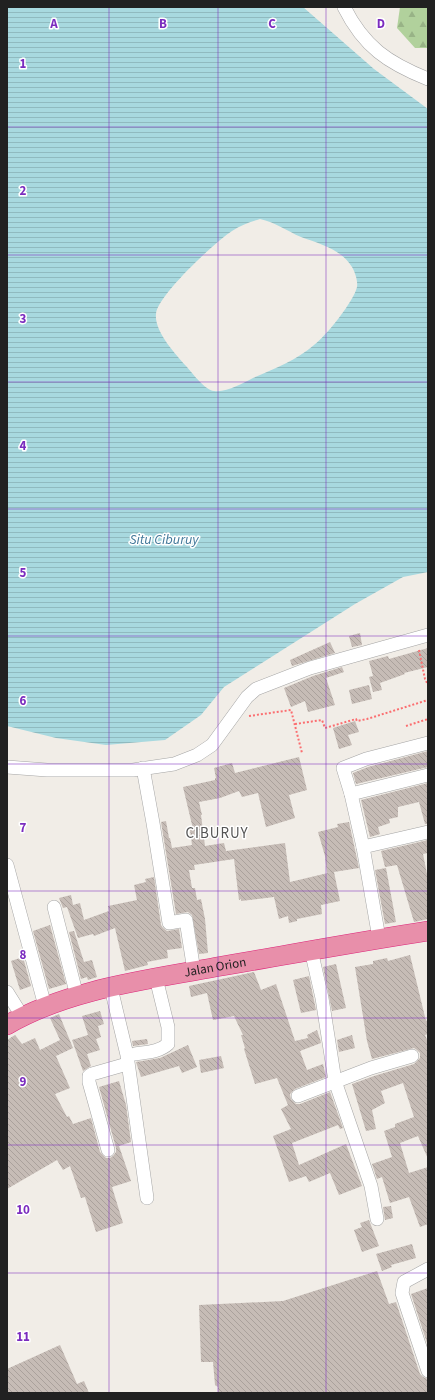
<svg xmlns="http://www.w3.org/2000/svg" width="435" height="1400" viewBox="0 0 435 1400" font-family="'Source Sans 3',sans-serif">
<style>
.forest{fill:url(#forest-firs)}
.water{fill:url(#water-rules);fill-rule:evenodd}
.building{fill:url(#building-back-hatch)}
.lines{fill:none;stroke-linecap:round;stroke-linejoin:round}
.minor-casing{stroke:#a5a5a5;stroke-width:14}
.highway-casing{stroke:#dd267a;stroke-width:20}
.path{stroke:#fb6e70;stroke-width:2;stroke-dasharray:2 2;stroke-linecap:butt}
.minor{stroke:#fff;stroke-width:13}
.highway{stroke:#e88faa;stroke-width:19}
.grid{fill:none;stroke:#7b2cbf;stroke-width:1;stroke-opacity:0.55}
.labels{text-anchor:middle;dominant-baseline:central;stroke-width:3;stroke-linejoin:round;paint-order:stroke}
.street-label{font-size:13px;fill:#212121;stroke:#fff}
.water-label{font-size:14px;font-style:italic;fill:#42789a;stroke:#fff}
.quarter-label{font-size:15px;letter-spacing:1px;fill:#545454;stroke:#fff}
.grid-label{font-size:13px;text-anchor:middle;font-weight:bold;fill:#7b2cbf;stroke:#fff;stroke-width:3;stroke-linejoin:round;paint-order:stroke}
</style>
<defs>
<pattern id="forest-firs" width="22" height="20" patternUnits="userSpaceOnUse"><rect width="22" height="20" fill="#b1d19c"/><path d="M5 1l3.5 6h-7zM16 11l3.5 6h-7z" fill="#98b386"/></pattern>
<pattern id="water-rules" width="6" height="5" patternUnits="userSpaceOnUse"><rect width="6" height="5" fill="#a8d9df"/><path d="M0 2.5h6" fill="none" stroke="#90babf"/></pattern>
<pattern id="building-back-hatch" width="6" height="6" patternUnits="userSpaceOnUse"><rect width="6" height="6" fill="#c6bcb6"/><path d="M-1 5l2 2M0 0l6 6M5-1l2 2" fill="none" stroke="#aaa19c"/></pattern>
</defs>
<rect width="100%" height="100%" fill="#f1ede7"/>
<path class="forest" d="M400 7H428V48H415L397 28Z"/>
<path class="water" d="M7 7H303L374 69 428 109V572L403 577 355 604 224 687 201 715 165 740 106 745 56 738 7 726ZM260 219C275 222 287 231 301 237 320 244 341 249 352 267 355 272 358 281 357 287 354 301 326 336 314 345 297 360 274 369 253 378 243 383 226 393 214 391 205 390 193 374 187 367 176 355 154 331 156 314 157 296 216 241 232 231 241 225 250 222 260 219Z"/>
<g class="building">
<path d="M360 633 362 645 352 647 349 636Z"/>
<path d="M330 642 335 653 292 666 290 660Z"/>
<path d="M428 648V667L404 673 405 674 380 683 382 690 373 692 369 677 373 676 369 661 388 656 389 659Z"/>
<path d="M342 667 344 672 326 678 335 705 308 712 305 701 291 707 284 688 313 676Z"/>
<path d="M369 685 372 699 352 704 349 690Z"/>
<path d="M355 721 359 732 348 735 352 745 339 749 333 728Z"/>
<path d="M428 751V767L356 784 353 773 368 767Z"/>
<path d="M299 757 307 790 289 795 295 818 266 827 258 793 242 797 239 791 220 798 199 802 202 815H201L205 846 224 843 226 851 285 843 290 882 332 872 327 873 325 856 318 832 338 827 337 824 349 822 359 868 334 872 340 901 321 905 322 914 297 919V921L289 923 288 916 279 919 274 897 241 901V899L239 900 234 859 194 865 195 870H189L192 888H195L197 900 201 899 205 919 208 953 199 954 192 915 188 912 176 914 161 822 166 821 169 838H170L172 848 192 845 190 830 193 829 183 787 215 780V778H216L214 768 232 763 235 773Z"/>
<path d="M428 783V824H425L419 802 398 807V817L389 819 390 823 378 827 380 834 370 837 361 800Z"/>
<path d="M428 840V853L423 854 427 874H428V919L414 922 397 865 385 867 381 851Z"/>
<path d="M386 868 396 922 385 924 375 870Z"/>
<path d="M154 877 161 925 163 928 167 931 179 929 182 948 167 950 168 958 147 962 148 965 125 971 115 928 94 936 93 934 78 938 67 907 63 908 59 898 71 895 73 905 80 903 84 920 109 911 108 906 137 900 134 885 146 882 145 879Z"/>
<path d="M50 925 66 984 49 989 33 931Z"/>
<path d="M74 931 84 962 92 960 97 977 88 980 87 977 81 979 69 932Z"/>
<path d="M410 955 426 1021 428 1020V1034L425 1035 428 1042V1159L418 1136 400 1143 409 1173 428 1167V1224L420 1227 409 1197 390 1203 382 1177 377 1179 372 1164 392 1157 384 1131 395 1127V1124L414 1117 403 1083 381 1091 385 1103 372 1110 376 1129 366 1131 352 1084 374 1076 414 1064 420 1058V1053L417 1050 414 1048 372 1059 367 1041 355 967 373 964V961L387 958 388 961Z"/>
<path d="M23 957 31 986 20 990 11 961Z"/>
<path d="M336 964 346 1008 332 1011 323 967Z"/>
<path d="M254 972 261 990 276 984 295 1041 308 1038 307 1035 317 1030 320 1039 321 1043 300 1051 307 1070 323 1064 326 1077 295 1089 290 1094 291 1099 296 1104H300L330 1092 343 1128 340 1129 338 1125 292 1143 299 1165 346 1144 362 1186 339 1195 330 1173 309 1182 306 1176 289 1182 273 1136 291 1129 281 1109 288 1105 277 1078 255 1084 244 1049 245 1048 241 1035H243L234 1016 213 1020 207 993 191 997 189 986Z"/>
<path d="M309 976 316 1010 301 1013 293 980Z"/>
<path d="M100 1011 104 1024 98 1026 101 1037 96 1039 100 1050 87 1054 91 1066 83 1071 72 1040 88 1035 82 1016Z"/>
<path d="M59 1014 73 1048 56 1056 70 1088 55 1094 67 1117 69 1116 73 1124 91 1118 100 1152 106 1158H110L113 1156 116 1152V1148L99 1087 119 1081 126 1105 131 1142 119 1146 131 1181 112 1187 123 1223 96 1232 85 1197 81 1198 70 1166 63 1170 57 1160 7 1189V1040L15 1035 22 1044 35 1038 40 1050 60 1040 50 1018Z"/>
<path d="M352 1035 355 1048 339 1052 337 1040Z"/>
<path d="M147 1039 148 1044 133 1046 132 1041Z"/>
<path d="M188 1045 197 1067 182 1073 179 1066 141 1077 136 1062 160 1058Z"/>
<path d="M221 1056 224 1068 201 1073 199 1060Z"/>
<path d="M391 1206 393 1218 385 1220 383 1207Z"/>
<path d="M369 1220 379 1246 362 1252 354 1230 362 1227 360 1223Z"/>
<path d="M412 1244 416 1258 391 1265 392 1267 382 1271 376 1254Z"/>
<path d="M377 1271 389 1304 396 1302 420 1374 423 1377 428 1379V1393H218V1387L215 1385 213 1362H201L199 1305 283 1301Z"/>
<path d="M428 1288V1346L411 1294Z"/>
<path d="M60 1345 77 1384 84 1381 89 1393H7V1369Z"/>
</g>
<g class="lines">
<defs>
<g id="minor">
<path d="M344 7C364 47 388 63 428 79"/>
<path d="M7 767 47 770H133L174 764 197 755 212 745 247 697 256 689 310 668 428 635"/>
<path d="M143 768 153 823 169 923 186 920 194 971"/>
<path d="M351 794 428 775"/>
<path d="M363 847 428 832"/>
<path d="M7 865 45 1006"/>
<path d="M54 907 77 996"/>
<path d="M379 938 363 847 351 794 343 768 366 759 428 743"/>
<path d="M311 950 322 998 335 1081 371 1186 377 1219"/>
<path d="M111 988 127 1055 147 1198"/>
<path d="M7 992 22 1016"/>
<path d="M135 1054C147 1052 159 1052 168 1044V1027L156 978"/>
<path d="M298 1096 371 1068 412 1056"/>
<path d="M108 1150 89 1082V1076L92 1074 127 1064"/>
<path d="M428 1269 404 1282 402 1293 428 1371"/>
</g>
<g id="highway">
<path id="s1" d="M7 1025C69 989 147 980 216 967 287 955 357 942 428 931"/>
</g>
</defs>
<use href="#minor" class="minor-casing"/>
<use href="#highway" class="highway-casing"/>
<g class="path">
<path d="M419 650 425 679 428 685"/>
<path d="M249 716 291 710 302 753"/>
<path d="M295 724 322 720 325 728 356 719 357 721 367 719 428 700"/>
<path d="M406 726 428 719"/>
</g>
<use href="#minor" class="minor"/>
<use href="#highway" class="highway"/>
</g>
<path class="grid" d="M109 7V1393M218 7V1393M326 7V1393M7 127H428M7 255H428M7 382H428M7 509H428M7 636H428M7 764H428M7 891H428M7 1018H428M7 1145H428M7 1273H428"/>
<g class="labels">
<g class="street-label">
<text stroke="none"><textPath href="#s1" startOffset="217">Jalan Orion</textPath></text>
</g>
<g class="water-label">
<text x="164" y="540">Situ Ciburuy</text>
</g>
<g class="quarter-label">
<text x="217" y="833">CIBURUY</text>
</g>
</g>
<g class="grid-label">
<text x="54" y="28">A</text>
<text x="163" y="28">B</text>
<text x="272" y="28">C</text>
<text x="381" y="28">D</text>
<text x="23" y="68">1</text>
<text x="23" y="195">2</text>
<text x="23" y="323">3</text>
<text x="23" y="450">4</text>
<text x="23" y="577">5</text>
<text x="23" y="705">6</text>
<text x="23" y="832">7</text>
<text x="23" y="959">8</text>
<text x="23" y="1086">9</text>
<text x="23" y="1214">10</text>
<text x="23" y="1341">11</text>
</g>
<rect width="435" height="1400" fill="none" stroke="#212121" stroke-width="16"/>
</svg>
